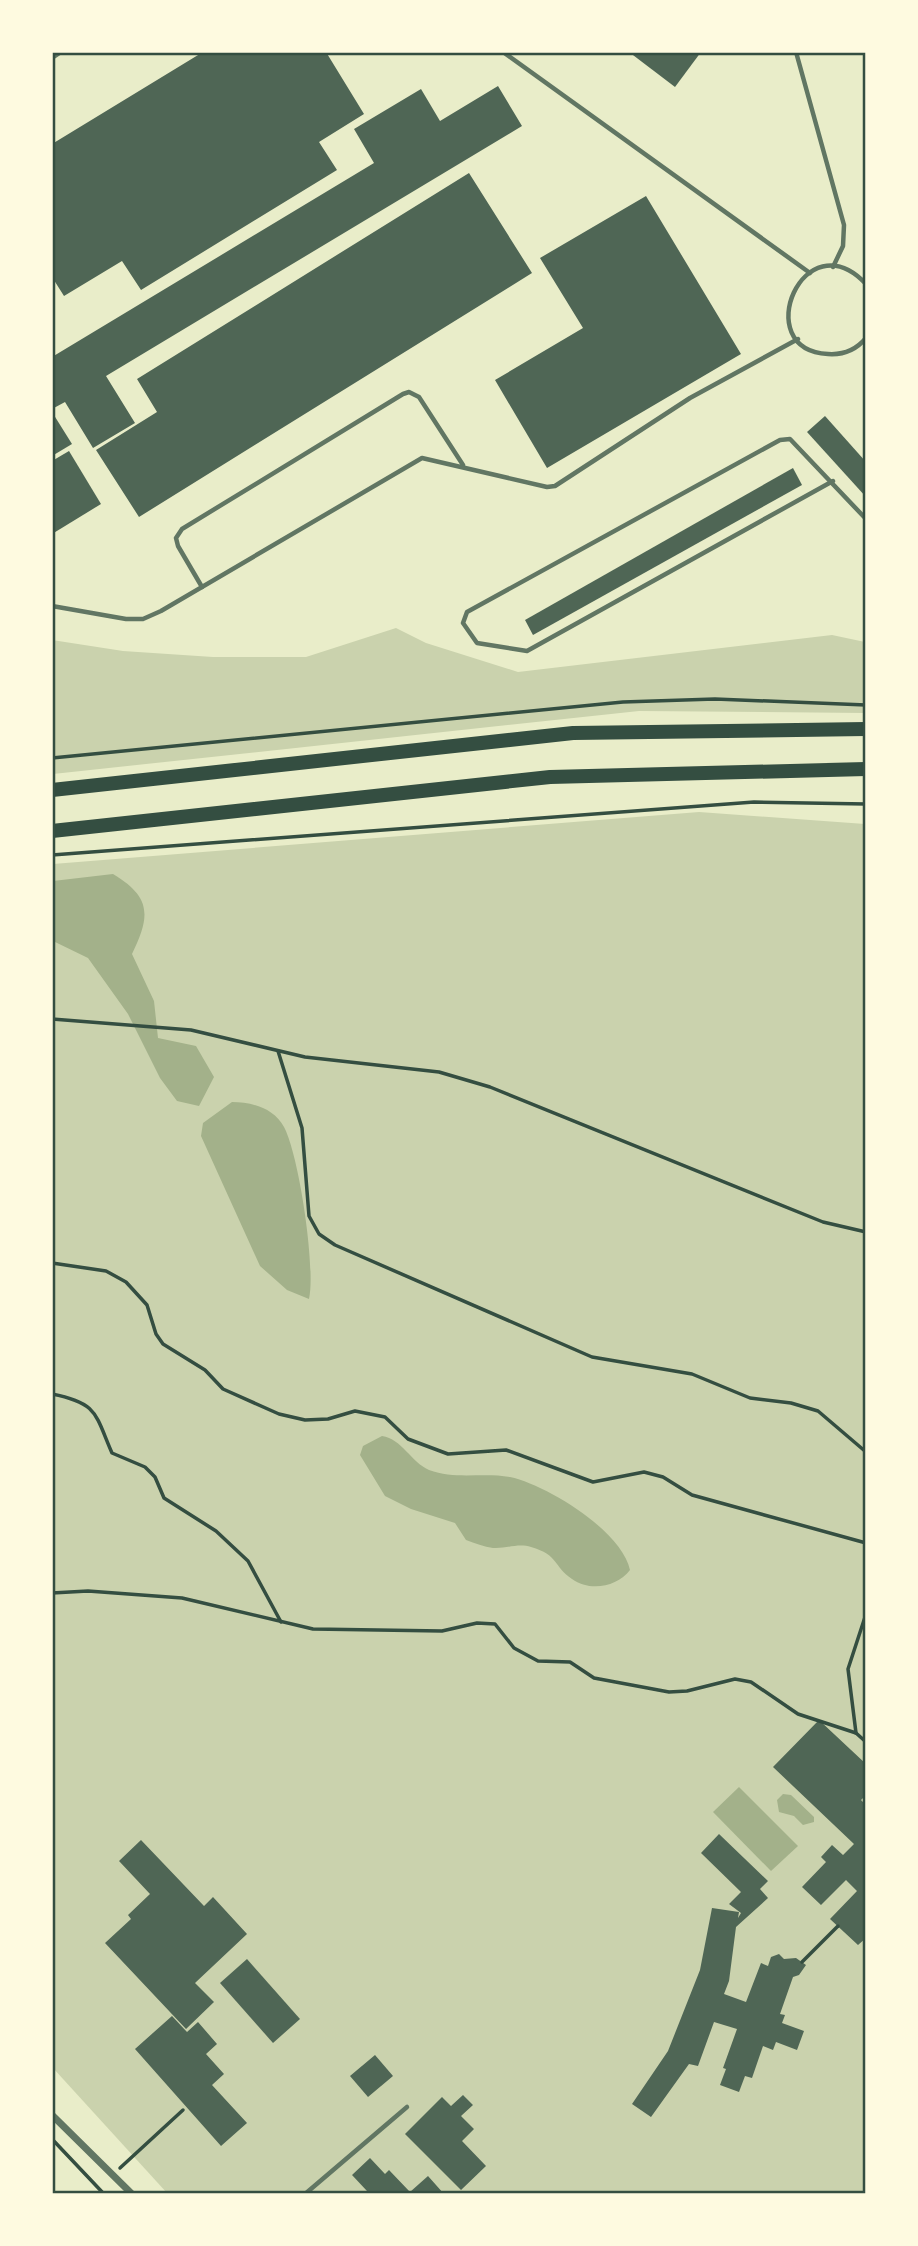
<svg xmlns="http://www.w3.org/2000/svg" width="918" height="2246" viewBox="0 0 918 2246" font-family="Merriweather,serif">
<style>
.green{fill:#cad2ad}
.water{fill:#a3b18a}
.building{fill:#4f6655}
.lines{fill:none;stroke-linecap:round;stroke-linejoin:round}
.path{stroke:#344e41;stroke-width:3.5}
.service{stroke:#617663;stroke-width:4.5}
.minor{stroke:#617663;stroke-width:7}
.primary{stroke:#344e41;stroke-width:14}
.neatline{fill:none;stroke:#344e41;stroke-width:2.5}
</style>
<rect width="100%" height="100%" fill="#e9edc9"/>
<g class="green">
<path d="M396 628 426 643 518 672 832 635 865 642V713L639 711 53 774 52 640 123 651 213 657H306Z"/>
<path d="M699 812 865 824V2193H167L53 2068V864Z"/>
</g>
<g class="water">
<path d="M113 874C151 897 151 915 132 954L154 1001 158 1038 196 1046 214 1077 199 1106 177 1101 160 1078 128 1014 88 958 53 941V881Z"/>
<path d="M232 1102C251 1102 274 1108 284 1127 299 1155 316 1268 309 1299L287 1290 260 1266 201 1136 203 1123Z"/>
<path d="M382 1436C402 1439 411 1462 429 1470 456 1480 483 1472 510 1477 547 1485 622 1531 630 1570 617 1587 590 1592 572 1579 553 1566 559 1555 531 1547 518 1543 505 1549 493 1548 484 1547 475 1543 466 1540L455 1523 411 1509 385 1496 360 1455 363 1446Z"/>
<path d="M739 1787 798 1846 771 1871 713 1812Z"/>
<path d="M783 1794 791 1795 814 1817V1822L803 1825 794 1816 779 1812 777 1800Z"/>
</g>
<g class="building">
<path d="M203 52H326L364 114 319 142 337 170 141 290 122 261 64 296 52 277V144Z"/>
<path d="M629 52H701L675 87Z"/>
<path d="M498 86 522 126 106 376 135 423 93 448 65 402 52 409V357L374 163 354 129 421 89 440 121Z"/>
<path d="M469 173 532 273 139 517 96 450 157 412 137 379Z"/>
<path d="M646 196 741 354 547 468 495 380 583 328 540 258Z"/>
<path d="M52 412 72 444 52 456Z"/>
<path d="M825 416 866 462V497L807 432Z"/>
<path d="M69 451 101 504 52 534V461Z"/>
<path d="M793 468 802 485 533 635 525 620Z"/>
<path d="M819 1720 866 1764V1795L861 1800 866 1805V1938L858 1945 830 1919 857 1891 846 1880 821 1905 802 1887 826 1862 821 1857 832 1845 843 1855 854 1844 773 1767Z"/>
<path d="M719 1834 768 1881 760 1889 768 1898 736 1927 729 1981 724 1994 746 2002 761 1963 768 1966 771 1957 779 1954 784 1959 796 1958 806 1965 799 1975 793 1977 780 2014 785 2015 782 2023 804 2031 797 2050 776 2042 773 2050 763 2046 752 2078 745 2076 739 2092 720 2085 726 2069 723 2068 737 2029 714 2022 698 2066 689 2064 651 2117 632 2104 668 2051 700 1970 712 1908 739 1912 738 1918 741 1913 729 1904 741 1892 701 1853Z"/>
<path d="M141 1840 204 1906 213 1897 247 1934 195 1983 214 2002 186 2029 105 1943 131 1919 128 1915 150 1894 119 1861Z"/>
<path d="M247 1959 300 2019 273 2043 220 1983Z"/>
<path d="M172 2016 187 2032 198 2022 217 2044 206 2054 224 2074 212 2085 247 2123 221 2146 135 2049Z"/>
<path d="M375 2055 393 2076 368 2097 350 2076Z"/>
<path d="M463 2095 473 2105 461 2116 474 2129 462 2141 486 2166 461 2190 405 2134 442 2097 451 2106Z"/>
<path d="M370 2158 385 2174 389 2170 410 2192 428 2176 444 2194H364L367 2191 352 2175Z"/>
</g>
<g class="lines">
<g class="path">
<path d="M52 758 623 702 715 699 866 705"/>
<path d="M52 855 754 802 866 804"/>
<path d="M52 1019 191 1030 305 1057 439 1072 490 1087 823 1222 866 1232"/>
<path d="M278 1051 302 1128 309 1216 319 1234 335 1245 592 1357 692 1374 750 1398 791 1403 818 1411 866 1452"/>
<path d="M52 1263 106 1271 126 1282 147 1305 156 1334 163 1344 205 1370 223 1389 279 1414 305 1420 328 1419 355 1411 385 1417 408 1439 448 1454 506 1450 593 1482 644 1472 663 1477 692 1495 866 1543"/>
<path d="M52 1394C98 1403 95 1414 112 1453L145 1467 155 1477 164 1498 216 1531 248 1561 281 1622"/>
<path d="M52 1593 88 1591 182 1598 313 1629 442 1631 477 1623 495 1624 514 1648 538 1661 570 1662 594 1678 669 1692 687 1691 735 1679 751 1682 798 1714 856 1733 866 1742"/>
<path d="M856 1733 848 1669 866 1614"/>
<path d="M802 1962 838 1926"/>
<path d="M52 2139 104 2194"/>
<path d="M120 2168 183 2110"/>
</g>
<g class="service">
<path d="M503 52 810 273"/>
<path d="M796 52 844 225 843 246 833 267"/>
<path d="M52 58 61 52"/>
<path d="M866 284C804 218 748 350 828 354 842 355 856 350 866 338"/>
<path d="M833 481 527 651 477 643 463 623 467 612 780 440 790 439 866 519"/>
<path d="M202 587 178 546 176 538 182 529 403 394 409 392 419 397 463 465"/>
<path d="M52 606 126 619H143L161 611 422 458 547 487 555 486 690 398 798 339"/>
<path d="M305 2194 407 2107"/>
</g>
<path class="minor" d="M52 2115 132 2194"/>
<g class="primary">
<path d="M52 790 573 733 866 729"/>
<path d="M52 831 550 777 866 769"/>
</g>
</g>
<rect width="918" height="2246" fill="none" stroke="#fefae0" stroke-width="108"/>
<rect x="54" y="54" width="810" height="2138" class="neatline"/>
</svg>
